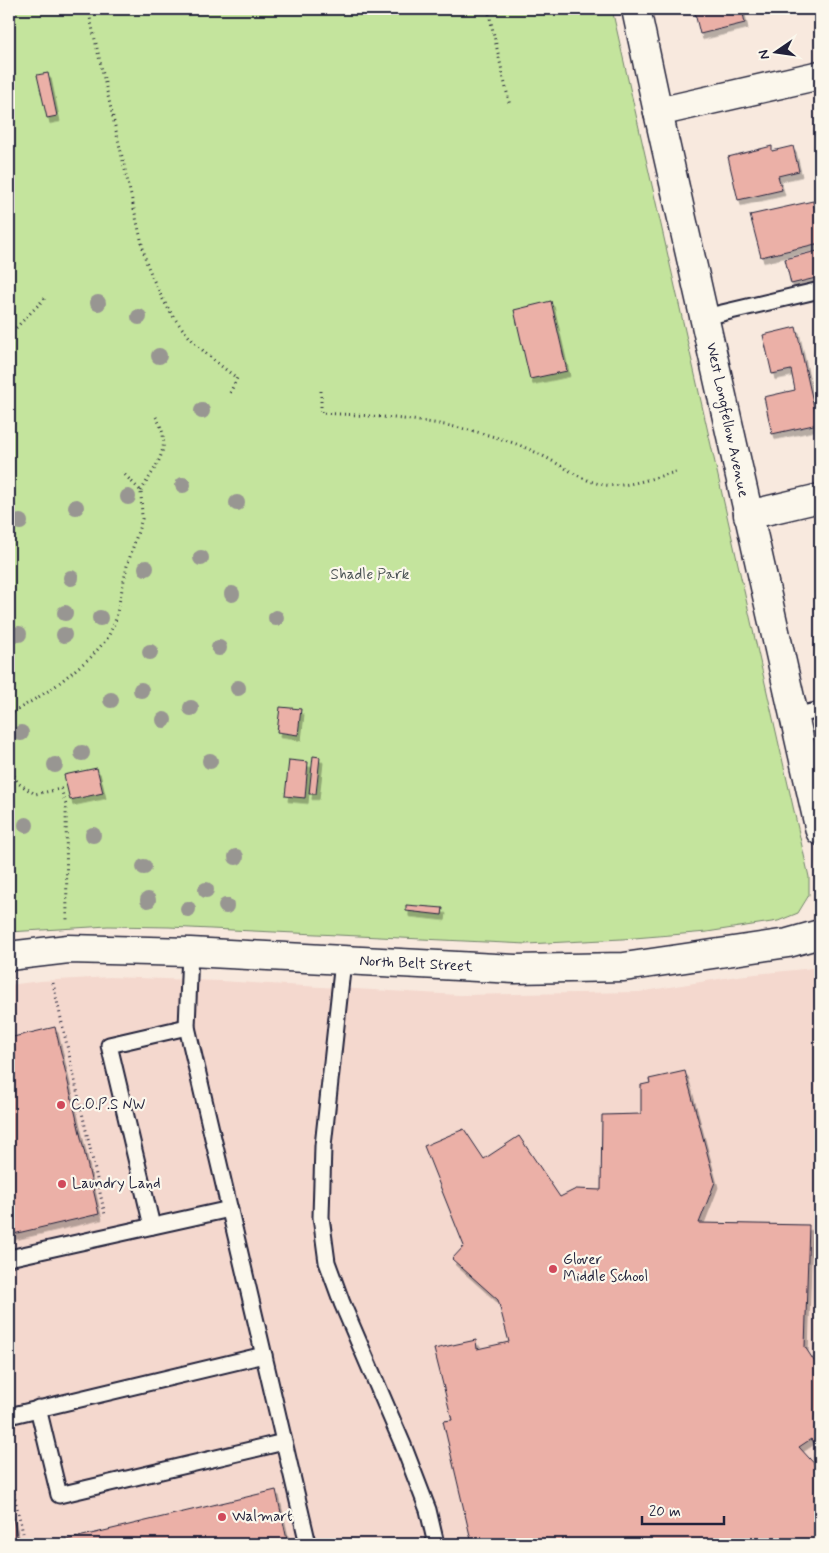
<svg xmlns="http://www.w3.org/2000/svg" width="829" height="1553" viewBox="0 0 829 1553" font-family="Mynerve,sans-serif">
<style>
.built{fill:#f4d8ce}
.green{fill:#c4e49d;stroke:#73836c}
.building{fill:#ebb0a7;stroke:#22223b;filter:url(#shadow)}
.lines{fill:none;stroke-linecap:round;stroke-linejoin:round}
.service-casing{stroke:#22223b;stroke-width:19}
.minor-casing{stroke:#22223b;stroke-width:31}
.tertiary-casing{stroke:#22223b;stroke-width:31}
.path{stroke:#22223b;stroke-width:3;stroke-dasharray:1 4;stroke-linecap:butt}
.service{stroke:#fbf7ec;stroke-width:15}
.minor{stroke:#fbf7ec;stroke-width:28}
.tertiary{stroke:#fbf7ec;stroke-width:28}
.tree{fill:#989692}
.poi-dot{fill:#d1495b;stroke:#fbf7ec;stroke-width:2}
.labels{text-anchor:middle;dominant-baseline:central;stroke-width:4.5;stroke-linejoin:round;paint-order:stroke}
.street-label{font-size:15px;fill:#22223b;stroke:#fbf7ec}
.park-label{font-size:15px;fill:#4a5254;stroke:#fbf7ec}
.poi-label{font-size:15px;fill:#22223b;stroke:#fbf7ec;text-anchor:start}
</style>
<defs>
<filter id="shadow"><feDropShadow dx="3" dy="5.5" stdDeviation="0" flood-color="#0004"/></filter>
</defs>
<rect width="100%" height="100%" fill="#f8e9de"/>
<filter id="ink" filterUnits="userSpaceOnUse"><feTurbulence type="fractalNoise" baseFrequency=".02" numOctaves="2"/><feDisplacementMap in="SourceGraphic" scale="10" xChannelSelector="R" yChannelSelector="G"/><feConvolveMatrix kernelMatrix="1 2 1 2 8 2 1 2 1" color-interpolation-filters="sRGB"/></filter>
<g filter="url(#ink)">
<path class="built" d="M813 968 820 971V1544H9V985L40 981 110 977 220 981 459 995 639 992 737 976Z"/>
<path class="green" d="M9 9H612L809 877V895L798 913 778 921 707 932 622 939 527 944 169 927 108 926 9 932Z"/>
<g class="building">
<path d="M694 9H742L745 23 700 34Z"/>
<path d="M48 73 57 116 47 118 37 75Z"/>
<path d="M772 146V151L793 146 799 171 778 176 782 190 738 200 728 157Z"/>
<path d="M813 201 820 234V243L761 257 750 215Z"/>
<path d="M817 251 820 262V277L791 284 785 259Z"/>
<path d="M551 301 567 371 530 379 514 310Z"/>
<path d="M796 327 818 424 772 434 764 397 795 390 791 370 772 374 763 335Z"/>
<path d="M820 569V585L817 570Z"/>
<path d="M280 707 301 709 298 735 277 732Z"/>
<path d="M313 756 320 757 316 794H309Z"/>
<path d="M289 760 308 762 305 798 285 796Z"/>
<path d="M97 768 103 793 70 800 64 775Z"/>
<path d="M406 905 443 908 442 915 406 911Z"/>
<path d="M55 1027 99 1214 9 1235V1038Z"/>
<path d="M685 1071 715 1182 699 1223 809 1225 805 1347 820 1370V1445L818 1447 811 1439 799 1447 820 1470V1544H472L443 1421 452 1420 434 1349 476 1340 477 1349 509 1342 498 1300 452 1259 464 1246 424 1146 464 1129 484 1159 519 1136 560 1197 576 1189 601 1190 602 1115 641 1114V1085L650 1083 649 1079Z"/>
<path d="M276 1490 288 1544H49Z"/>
<path d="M9 1501 19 1544H9Z"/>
</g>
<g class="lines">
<defs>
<g id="service">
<path d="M705 317 820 290"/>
<path d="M794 716 820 710"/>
<path d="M190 952 187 1027 308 1544"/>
<path d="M343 961 323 1146 321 1217 327 1262 342 1303 403 1445 428 1510 436 1544"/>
<path d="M152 1226 109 1045 187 1027"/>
<path d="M9 1258 230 1209"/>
<path d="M38 1408 59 1495 284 1442"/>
<path d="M9 1416 264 1355"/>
</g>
<g id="minor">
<path d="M636 9 658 112 820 831"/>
<path d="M658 112 820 75"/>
<path d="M748 515 820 498"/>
</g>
<path id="tertiary" d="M9 956 68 949 190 952 515 969 624 967 788 943 820 934"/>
</defs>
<use href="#service" class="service-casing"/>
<use href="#minor" class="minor-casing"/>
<use href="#tertiary" class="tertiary-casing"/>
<g class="path">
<path d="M88 9 146 261C166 316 190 344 237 378L230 393"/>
<path d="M488 9 510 106"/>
<path d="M9 335 45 298"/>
<path d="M321 391V413C381 416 441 420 498 438 516 443 537 452 554 462 571 471 585 482 605 485 628 488 654 477 676 472"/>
<path d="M141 491C156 465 174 447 156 417"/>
<path d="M9 715 53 688 91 657 107 639 115 622 127 566 142 519 141 491 122 472"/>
<path d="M9 767 18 783 35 794 61 789 66 805 67 923"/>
<path d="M53 983 105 1215H104"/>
<path d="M80 1106 101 1101"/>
<path d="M9 1474 23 1533"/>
</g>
<use href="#service" class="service"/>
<use href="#minor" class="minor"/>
<use href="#tertiary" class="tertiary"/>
</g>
<g class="tree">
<circle cx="98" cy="303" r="8"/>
<circle cx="139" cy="317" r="8"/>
<circle cx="159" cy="356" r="8"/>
<circle cx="202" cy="411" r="8"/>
<circle cx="183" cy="485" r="8"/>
<circle cx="128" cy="497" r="8"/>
<circle cx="237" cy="503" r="8"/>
<circle cx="76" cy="507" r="8"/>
<circle cx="20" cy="522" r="8"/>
<circle cx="201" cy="558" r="8"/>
<circle cx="146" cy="568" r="8"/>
<circle cx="71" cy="578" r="8"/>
<circle cx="232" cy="594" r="8"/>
<circle cx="65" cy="613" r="8"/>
<circle cx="100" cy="618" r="8"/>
<circle cx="276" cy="618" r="8"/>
<circle cx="19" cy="634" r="8"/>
<circle cx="64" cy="635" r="8"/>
<circle cx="219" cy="648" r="8"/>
<circle cx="150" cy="652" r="8"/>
<circle cx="238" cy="688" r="8"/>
<circle cx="141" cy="690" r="8"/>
<circle cx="111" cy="700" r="8"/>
<circle cx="191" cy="708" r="8"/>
<circle cx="164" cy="720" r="8"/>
<circle cx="21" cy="733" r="8"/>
<circle cx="82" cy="753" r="8"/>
<circle cx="210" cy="761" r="8"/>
<circle cx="55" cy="765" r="8"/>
<circle cx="26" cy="825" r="8"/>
<circle cx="93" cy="835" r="8"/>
<circle cx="236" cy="857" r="8"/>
<circle cx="144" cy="867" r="8"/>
<circle cx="206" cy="890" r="8"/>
<circle cx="148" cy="900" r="8"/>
<circle cx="226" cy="906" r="8"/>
<circle cx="188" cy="909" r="8"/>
</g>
</g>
<g class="poi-dot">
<circle cx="61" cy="1105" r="5"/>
<circle cx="62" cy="1184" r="5"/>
<circle cx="553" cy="1269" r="5"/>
<circle cx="222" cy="1517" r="5"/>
</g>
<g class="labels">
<g class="street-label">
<text transform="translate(727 420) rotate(78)">West Longfellow Avenue</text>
<text transform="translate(416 964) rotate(3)">North Belt Street</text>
</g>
<g class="park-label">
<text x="370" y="575">Shadle Park</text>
</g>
<g class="poi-label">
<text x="71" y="1105">C.O.P.S NW</text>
<text x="72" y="1184">Laundry Land</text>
<text x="563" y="1260">Glover<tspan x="563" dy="17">Middle School</tspan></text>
<text x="232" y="1517">Walmart</text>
</g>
</g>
<rect width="829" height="1553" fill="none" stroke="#fbf7ec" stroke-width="30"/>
<rect x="15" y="15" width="799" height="1523" fill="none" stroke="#22223b" stroke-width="2" filter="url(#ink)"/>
<g transform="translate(776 52) rotate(257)" stroke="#fbf7ec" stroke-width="4" paint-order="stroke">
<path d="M0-4L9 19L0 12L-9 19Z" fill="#22223b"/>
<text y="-8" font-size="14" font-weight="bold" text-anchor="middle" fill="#22223b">N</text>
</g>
<path d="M642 1516v8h82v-8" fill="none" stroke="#22223b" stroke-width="2.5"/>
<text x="649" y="1516" font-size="15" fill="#22223b" stroke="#fbf7ec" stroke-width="4" paint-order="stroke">20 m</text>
</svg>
